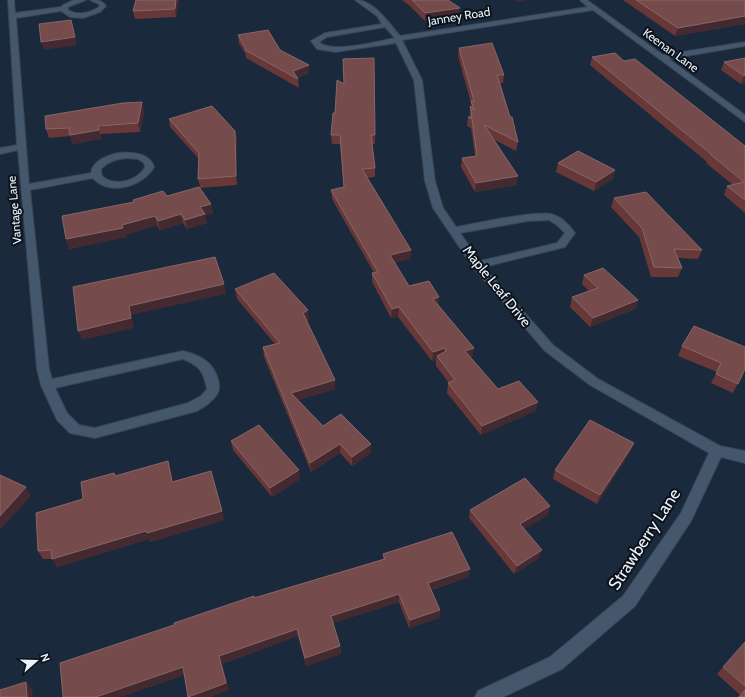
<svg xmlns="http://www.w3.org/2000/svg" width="745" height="697" viewBox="0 0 745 697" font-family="Cabin,sans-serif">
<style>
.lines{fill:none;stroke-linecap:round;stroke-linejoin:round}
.minor-casing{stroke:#374453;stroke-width:2}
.minor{fill:#45576c;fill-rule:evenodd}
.wall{fill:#683737}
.shaded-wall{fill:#432930}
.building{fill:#764b4c;stroke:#886668}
.labels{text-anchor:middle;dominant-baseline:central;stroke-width:4;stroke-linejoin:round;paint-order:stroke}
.far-street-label{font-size:12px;fill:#ebf3fd;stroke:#0b121a}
.street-label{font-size:14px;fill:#ebf3fd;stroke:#0b121a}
.near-street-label{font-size:17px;fill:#ebf3fd;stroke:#0b121a}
</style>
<rect width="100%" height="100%" fill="#1a293c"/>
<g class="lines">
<defs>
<g id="minor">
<path d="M8 0H14L15 13 61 7 63 5 74 0H86L68 7V10C78 16 90 13 99 7V4L90 0C97 0 102 0 106 6L100 12 83 18 70 17 61 11 16 18 29 184 91 173C94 150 148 144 154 167 144 186 109 197 93 178L30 190 49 369 52 379 183 351C191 353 200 356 206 361 214 366 220 380 219 389 219 393 213 400 210 402 207 406 201 408 197 411L95 438 70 433 57 420 41 385 37 369 18 150 0 154V148L17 145ZM127 158 138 159 144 163 145 167C138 181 114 187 102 176L101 169C109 161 117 159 127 158ZM183 359C200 366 203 371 207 389L201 396 188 403 95 428 79 425 67 413 55 388Z"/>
<path d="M355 0C374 0 388 22 400 36L588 7 580 0H587L663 55 745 42V46L669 59 745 115V122L593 10 402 40 422 80 435 181 443 208 456 227C474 224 541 209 554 215 563 218 570 226 575 233L565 247 484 267 553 345 598 379 720 446 745 451V463L721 457 691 521 635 606 562 669 503 697H475L478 691 550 657 623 596 681 513 709 453 590 385 545 351 473 267 433 208 425 181 414 80 396 43 335 52 317 49 311 41 325 33 382 24 377 16ZM385 27 395 38C379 41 330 54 319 42L327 37ZM549 220 557 225 565 233 557 243 480 261 460 233 528 221Z"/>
</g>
</defs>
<use href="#minor" class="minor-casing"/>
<use href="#minor" class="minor"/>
</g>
<g class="wall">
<path d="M179 0 176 17 135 19 133 11Z"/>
<path d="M402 0H448L459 16 425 21 410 6Z"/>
<path d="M623 0H745V24L675 36Z"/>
<path d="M238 35 280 50 309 73 298 78V79L299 88 246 58V55L239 43Z"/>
<path d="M459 48 504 75 503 83H500L518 142 516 151 493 139 517 185 475 192 461 167 462 158 475 156 471 128 467 126 468 117H470V115L471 103 458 56Z"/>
<path d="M592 57 624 61 745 146V213L724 195 727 186 733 185 706 163 707 162 590 65Z"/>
<path d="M374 58 375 144H372L375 168V177L367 178 411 250 410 259 394 263 409 286 439 297V306L474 348 472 357 470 358 498 389 538 402 535 411 481 435 447 393 448 383H449L436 366V360L432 361 398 317 391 318 372 282V273H374L332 199 331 190 344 187 340 144H332L331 135 335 113 343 83Z"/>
<path d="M745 58V83L741 84 721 70 724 62Z"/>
<path d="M144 111 140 132 100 134 101 139 73 144 70 136 49 138 46 129Z"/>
<path d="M169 119 235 131 237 139V185L200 188 211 204 213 213 205 216 207 223 187 229 183 223 160 230 157 225 125 235 126 237 69 249 66 239 133 202V200L167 196 200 187 198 179 199 159 170 127Z"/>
<path d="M558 163 615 170 613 179 594 191 556 172Z"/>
<path d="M614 198 702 250 698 259 678 258 682 268 678 277H651L639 237 611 207Z"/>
<path d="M584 275 638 300 635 309 590 327 570 307 572 297 589 291 582 284Z"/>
<path d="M235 289 309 320 306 321 335 380V389L298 400 323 426 371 444V453L352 466 340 453 311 472 264 357 263 347 275 344 237 299Z"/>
<path d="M682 346 745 369 733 393 711 383 717 372 678 356Z"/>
<path d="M231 441 300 479 272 497 233 450Z"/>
<path d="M634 443 630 452 597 504 553 479 555 470Z"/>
<path d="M168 461 173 481 224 520 150 542 149 539 57 567 52 559H43L38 551 83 499 114 473 116 476Z"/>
<path d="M470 510 548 515 524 529 539 558 514 574 469 518Z"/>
<path d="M383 554 469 577 431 590 440 610 439 618 409 628 399 602 333 623 340 646 341 654 306 666 298 636 222 664 229 690 184 675 254 598 383 559Z"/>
<path d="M745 642V697H738L740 695 717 674Z"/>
</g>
<g class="shaded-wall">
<path d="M176 0H179L176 17 175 9Z"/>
<path d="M516 0H527L516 2Z"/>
<path d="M460 8 459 16 425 21V13Z"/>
<path d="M745 16V24L675 36 678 28Z"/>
<path d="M71 20 77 45 44 50 41 42Z"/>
<path d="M309 65V73L297 78 293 71Z"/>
<path d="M745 75V83L741 84 744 76Z"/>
<path d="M142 102 144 111 140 132 138 123Z"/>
<path d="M98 126 101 139 73 144 70 135Z"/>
<path d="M235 131 237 139V185L236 176Z"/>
<path d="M615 170 613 179 594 191 596 182Z"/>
<path d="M518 176 517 185 475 192 476 183Z"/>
<path d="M211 204 213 213 205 216 207 223 187 229 185 220 200 207Z"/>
<path d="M181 214 183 223 160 230 158 221Z"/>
<path d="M155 216 157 225 125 235 126 237 69 249 66 239 122 225Z"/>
<path d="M411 250 410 259 389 264 390 255Z"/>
<path d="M224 284 226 294 131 315 134 328 82 340 78 331 129 306Z"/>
<path d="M439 297V306L433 299Z"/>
<path d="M638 300 635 309 590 327 593 318Z"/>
<path d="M399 307 398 317 391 318 392 309Z"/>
<path d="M308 310 309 320 303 322V313Z"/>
<path d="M445 348 444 358 437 356 436 360 432 361 433 352Z"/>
<path d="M474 348 472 357 464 360 465 351Z"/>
<path d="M335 380V389L292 402 291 393Z"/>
<path d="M538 402 535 411 481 435 482 426Z"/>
<path d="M634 443 630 452 597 504 600 495Z"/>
<path d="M340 444V453L311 472 310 463Z"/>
<path d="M371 444V453L352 466V457Z"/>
<path d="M168 461 171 470 175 490 172 482Z"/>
<path d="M299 470 300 479 272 497 270 488Z"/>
<path d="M26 487 31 496 0 530V516Z"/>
<path d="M550 506 548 515 518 533 520 524Z"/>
<path d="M222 511 224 520 150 542 149 539 57 567 52 559 146 531Z"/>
<path d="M542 550 539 558 514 574 517 566Z"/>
<path d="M470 569 469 577 427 591 428 583Z"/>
<path d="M399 594V602L331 624V616Z"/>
<path d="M440 610 439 618 409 628 410 620Z"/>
<path d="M297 629 298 636 222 664 229 690 210 697H188L219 656Z"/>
<path d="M340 646 341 654 306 666 305 658Z"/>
<path d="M183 667 186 675 121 697H96Z"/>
<path d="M26 682 32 689 33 697H27Z"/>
</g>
<g class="building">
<path d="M136 0H176L175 9 133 11Z"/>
<path d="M412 0H448L460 8 425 13Z"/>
<path d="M636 0H745V16L678 28Z"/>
<path d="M71 20 75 37 41 42 39 24Z"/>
<path d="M268 30 280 50 309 65 293 71 298 79 245 50 246 49 238 35Z"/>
<path d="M492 43 504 75H497L510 117H512L518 142 484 125 518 176 476 183 462 158 477 156 472 119 468 117H472L470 106 474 110 471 101H474L459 48Z"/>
<path d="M615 53 624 61 635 59 745 146V200L727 186 744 182 710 154H711L592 57Z"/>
<path d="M374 58 375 135H371L375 168 362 169 411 250 390 255 409 286 429 281 439 297 433 299 474 348 465 351 498 389 519 381 538 402 482 426 448 383 455 380 437 356 446 351 445 348 433 352 399 307 392 309 372 273 378 272 331 190 344 187 340 135H331L333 113H335L337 80 344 84 343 59Z"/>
<path d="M745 58V75L744 76 724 62Z"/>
<path d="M142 102 138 123 98 126 99 130 70 135 69 128 46 129 45 116 123 103Z"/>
<path d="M212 106 235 131 236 176 198 179 199 153 169 119Z"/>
<path d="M578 151 615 170 596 182 558 163Z"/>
<path d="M199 187 211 204 200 207 205 214 185 220 181 214 158 221 155 216 122 225 123 228 66 239 62 216 134 202 133 200 163 191 167 196Z"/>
<path d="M646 192 702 250 674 249 682 268 654 267 642 228 614 198Z"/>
<path d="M215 257 224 284 129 306 131 318 78 331 73 287Z"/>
<path d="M603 268 638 300 593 318 572 297 598 288 584 275Z"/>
<path d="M274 273 308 310 303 313 335 380 291 393 323 426 341 414 371 444 352 457 340 444 310 463 263 347 280 343 235 289Z"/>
<path d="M694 326 745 347V369L738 384 716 374 721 363 682 346Z"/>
<path d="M590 420 634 443 600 495 555 470Z"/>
<path d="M259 425 299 470 270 488 231 441Z"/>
<path d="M168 461 172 482 211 471 222 511 147 533 146 531 52 559 51 550 38 551 36 513 83 499 81 482 114 473 115 476Z"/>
<path d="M0 475 26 487 0 516Z"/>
<path d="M525 478 550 506 520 524 542 550 517 566 470 510Z"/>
<path d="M452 532 470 569 428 583 440 610 410 620 399 594 331 616 340 646 305 658 297 629 219 656 226 683 188 697 183 667 96 697H63L60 663 174 625V623L254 596V598L385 559 383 554Z"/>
<path d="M745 642V686L723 667Z"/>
<path d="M26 682 27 697H0V690Z"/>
<path d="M745 690V697H739Z"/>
</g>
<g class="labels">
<g class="far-street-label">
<text transform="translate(459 16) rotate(-9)">Janney Road</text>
<text transform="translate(671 50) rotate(36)">Keenan Lane</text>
<text transform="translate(14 210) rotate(-95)">Vantage Lane</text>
</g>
<g class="street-label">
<text transform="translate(497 286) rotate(51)">Maple Leaf Drive</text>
</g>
<g class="near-street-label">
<text transform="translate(644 539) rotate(-57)">Strawberry Lane</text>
</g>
</g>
<g transform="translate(36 661) rotate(70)" stroke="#0b121a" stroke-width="3" paint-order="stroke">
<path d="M0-3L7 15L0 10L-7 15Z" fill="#ebf3fd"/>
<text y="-6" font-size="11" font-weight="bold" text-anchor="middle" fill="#ebf3fd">N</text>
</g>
</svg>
